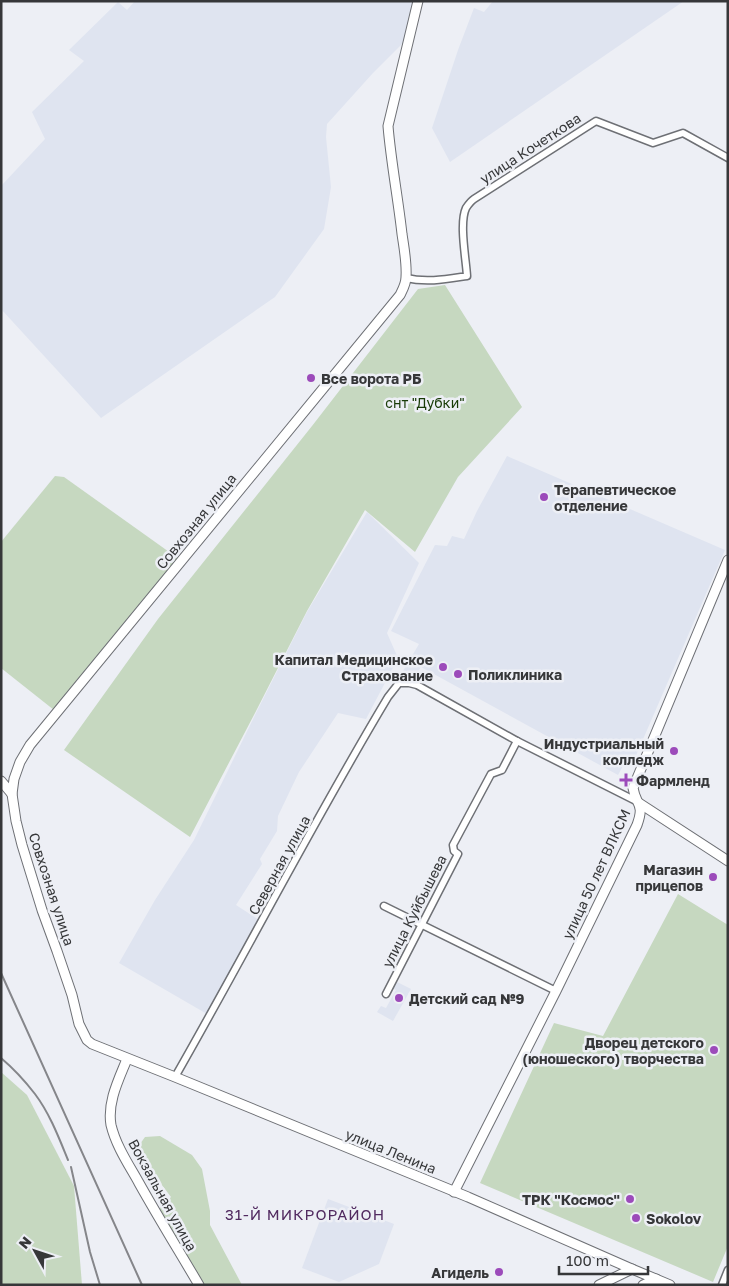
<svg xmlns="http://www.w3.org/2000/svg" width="729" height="1286" viewBox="0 0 729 1286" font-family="'Golos Text',sans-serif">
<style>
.built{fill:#dfe4f0}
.green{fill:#c6d8c0}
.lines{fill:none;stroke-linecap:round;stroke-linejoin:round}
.street-casing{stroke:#6e7075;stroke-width:9}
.secondary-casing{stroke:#6e7075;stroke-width:11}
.street{stroke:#fff;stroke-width:6}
.secondary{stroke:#fff;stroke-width:9}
.rail{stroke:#85868a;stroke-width:2}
.poi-dot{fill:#9c4bba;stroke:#edeff5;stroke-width:2}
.labels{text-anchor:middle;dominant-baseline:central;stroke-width:5;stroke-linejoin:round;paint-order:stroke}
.street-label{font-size:14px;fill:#363739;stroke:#edeff5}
.poi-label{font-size:14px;font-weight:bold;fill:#363739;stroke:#edeff5;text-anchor:start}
.park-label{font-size:14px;fill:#183b07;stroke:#edeff5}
.neighbourhood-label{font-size:15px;letter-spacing:1px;fill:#512a60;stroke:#edeff5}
</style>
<rect width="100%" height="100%" fill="#edeff5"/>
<g class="built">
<path d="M135 1H413L418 11 410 36 373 73 327 124 326 137 331 187 324 229 275 297 101 418 1 309V186L45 139 32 112 84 61 69 50 118 2 127 10Z"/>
<path d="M493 1H684L450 162 432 128 458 50 474 8 484 12Z"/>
<path d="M507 456 725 550 631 767 624 764 618 775 421 667 415 676 403 671 419 644 391 631 435 545 447 546 452 536 464 539 477 511Z"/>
<path d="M367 512 419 563 387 633 398 658 366 719 338 713 299 772 278 816 277 831 260 859 262 864 236 905 259 920 207 1014 119 963 155 900 194 840 256 713 307 612Z"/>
<path d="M395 981 411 989 393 1021 377 1012 381 1006 386 1008 396 990 391 987Z"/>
<path d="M328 1199 394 1224 379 1264 339 1282 302 1268Z"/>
</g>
<g class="green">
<path d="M445 285 522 407 458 477 415 552 365 510 307 611 255 713 190 837 64 750 158 619 312 426 418 289Z"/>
<path d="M55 476 64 477 179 559 54 710 1 668V542Z"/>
<path d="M678 894 728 925V1246L713 1282 480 1183 554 1023 603 1036Z"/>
<path d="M1 1072 27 1095 74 1186 82 1285H1Z"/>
<path d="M160 1136 192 1155 202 1169 210 1211V1225L242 1285H202L161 1216 159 1209 171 1197 140 1156V1144L145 1137Z"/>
</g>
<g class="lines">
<defs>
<g id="street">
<path d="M406 278C427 283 447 279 467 276 466 259 459 223 466 208 468 205 471 201 474 199L596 121 653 143 683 133 728 158"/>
<path d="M384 906 556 991"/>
<path d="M386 994 458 854 454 851 453 845 491 774 502 770 517 741"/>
<path d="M175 1077C247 951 313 822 388 697L399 683H409L417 685 517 741 638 802"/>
<path d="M722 1285 728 1270"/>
</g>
<g id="secondary">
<path d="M418 1 388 126C391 162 398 198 402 234 404 248 407 263 406 277 406 284 403 289 400 295L30 745 20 762 14 779 12 794 16 821 22 845 42 910 57 951 72 995 79 1024 87 1040 92 1044 175 1077 468 1197 632 1269 670 1285"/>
<path d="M1 781 12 794"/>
<path d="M639 803 728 861"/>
<path d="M127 1059C119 1079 107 1102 111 1125 116 1146 129 1165 139 1183 158 1217 179 1251 199 1285"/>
<path d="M454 1192 556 991 637 825C645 803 636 806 633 788L728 560"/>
<path d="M599 1285 632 1269"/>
<path d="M643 1285 656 1279"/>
</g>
</defs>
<use href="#street" class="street-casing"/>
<use href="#secondary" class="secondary-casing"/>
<use href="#street" class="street"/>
<use href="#secondary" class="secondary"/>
<g class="rail">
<path d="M1 973 142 1285"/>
<path d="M1 1058C14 1069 25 1081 35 1094 50 1114 59 1138 68 1160"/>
<path d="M71 1167 90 1252 100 1285"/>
</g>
</g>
<g class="poi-dot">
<circle cx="311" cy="378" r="5"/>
<circle cx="544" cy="497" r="5"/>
<circle cx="443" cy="667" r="5"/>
<circle cx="458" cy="674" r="5"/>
<circle cx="674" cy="751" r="5"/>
<path d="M623.5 772.5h5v5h5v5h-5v5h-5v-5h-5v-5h5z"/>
<circle cx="713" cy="877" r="5"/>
<circle cx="399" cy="998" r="5"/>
<circle cx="714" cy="1050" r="5"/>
<circle cx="630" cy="1199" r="5"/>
<circle cx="636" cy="1218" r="5"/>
<circle cx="499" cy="1272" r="5"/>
</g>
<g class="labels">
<g class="street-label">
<text transform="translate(530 148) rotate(-33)">улица Кочеткова</text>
<text transform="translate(196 521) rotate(-51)">Совхозная улица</text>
<text transform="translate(279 865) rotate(-61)">Северная улица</text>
<text transform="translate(596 874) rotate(-65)">улица 50 лет ВЛКСМ</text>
<text transform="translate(52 889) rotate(72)">Совхозная улица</text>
<text transform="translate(414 911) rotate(-63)">улица Куйбышева</text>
<text transform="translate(391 1151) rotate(22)">улица Ленина</text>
<text transform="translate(163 1195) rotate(61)">Вокзальная улица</text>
</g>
<g class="poi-label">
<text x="321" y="378">Все ворота РБ</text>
<text x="554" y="489">Терапевтическое<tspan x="554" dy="16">отделение</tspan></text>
<text x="433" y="659" text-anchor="end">Капитал Медицинское<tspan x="433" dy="16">Страхование</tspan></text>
<text x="468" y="674">Поликлиника</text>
<text x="664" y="743" text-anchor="end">Индустриальный<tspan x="664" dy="16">колледж</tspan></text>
<text x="636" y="780">Фармленд</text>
<text x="703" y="869" text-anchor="end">Магазин<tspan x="703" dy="16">прицепов</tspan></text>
<text x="409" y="998">Детский сад №9</text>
<text x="704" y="1042" text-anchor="end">Дворец детского<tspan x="704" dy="16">(юношеского) творчества</tspan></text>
<text x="620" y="1199" text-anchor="end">ТРК "Космос"</text>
<text x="646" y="1218">Sokolov</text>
<text x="489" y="1272" text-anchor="end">Агидель</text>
</g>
<g class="park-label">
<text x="425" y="402">снт "Дубки"</text>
</g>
<g class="neighbourhood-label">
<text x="305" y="1214">31-Й МИКРОРАЙОН</text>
</g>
</g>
<rect width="729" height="1286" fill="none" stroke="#363739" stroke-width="5"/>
<g transform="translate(35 1251) rotate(310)" stroke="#edeff5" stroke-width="4" paint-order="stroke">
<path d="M0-4L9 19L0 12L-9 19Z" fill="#363739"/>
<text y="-8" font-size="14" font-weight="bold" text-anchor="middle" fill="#363739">N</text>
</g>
<path d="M559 1266v8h89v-8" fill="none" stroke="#363739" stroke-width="2.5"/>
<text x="566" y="1266" font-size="15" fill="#363739" stroke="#edeff5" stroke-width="4" paint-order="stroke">100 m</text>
</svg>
